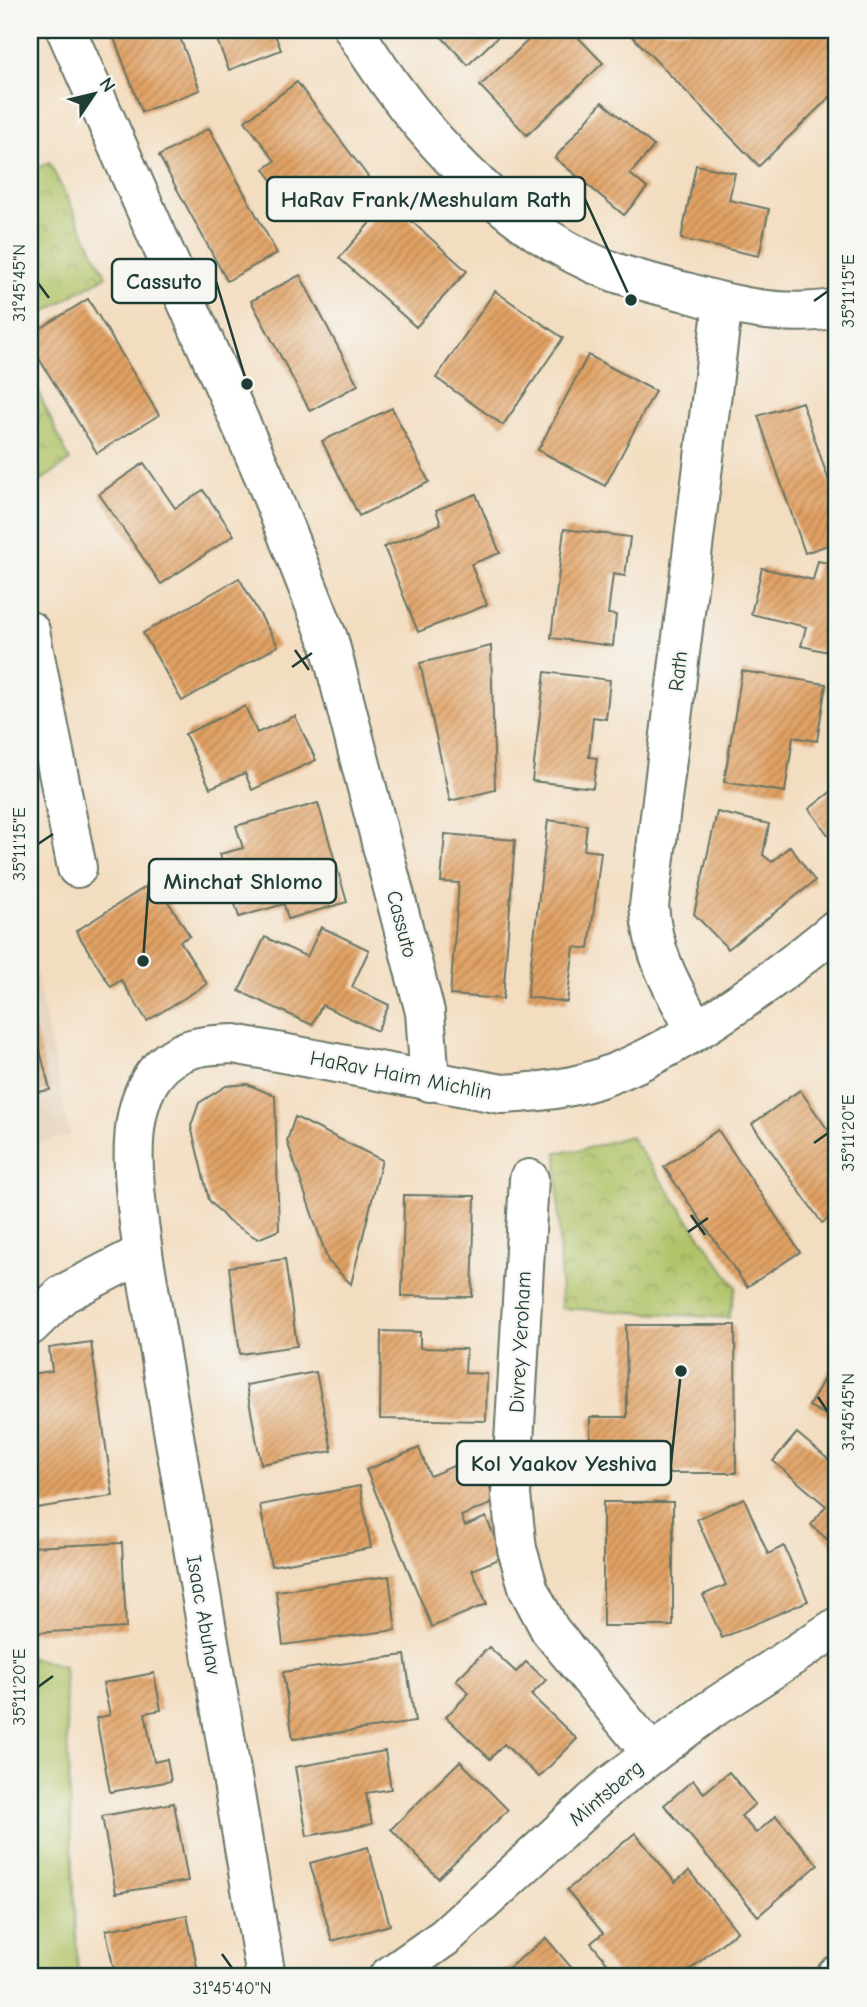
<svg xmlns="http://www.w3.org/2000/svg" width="867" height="2007" viewBox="0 0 867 2007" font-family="'Comic Neue',sans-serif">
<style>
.built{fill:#e3cdb4}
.grass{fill:#b0c367;stroke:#68804e;stroke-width:2}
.park{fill:url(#park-crowns);stroke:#68804e;stroke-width:2}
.building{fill:url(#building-hatch)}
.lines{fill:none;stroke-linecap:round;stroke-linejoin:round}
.street-casing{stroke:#697565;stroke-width:42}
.secondary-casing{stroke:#697565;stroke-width:42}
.street{stroke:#fff;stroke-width:38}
.secondary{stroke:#fff;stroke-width:38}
.ticks{fill:none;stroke:#1f3d34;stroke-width:2.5}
.labels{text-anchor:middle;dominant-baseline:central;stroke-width:5;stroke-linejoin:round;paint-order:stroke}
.street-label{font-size:21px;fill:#1f3d34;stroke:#f6f6f2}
.leader{fill:none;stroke:#1f3d34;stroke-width:2.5}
.callout-dot{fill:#1f3d34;stroke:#f6f6f2;stroke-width:2.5}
.callout{fill:#f6f6f2;stroke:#1f3d34;stroke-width:2.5}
.callout-label{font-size:23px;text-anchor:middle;font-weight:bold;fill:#1f3d34}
.neatline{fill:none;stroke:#1f3d34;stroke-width:2.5}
.ticks-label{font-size:18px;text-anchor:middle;fill:#1f3d34}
</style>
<defs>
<pattern id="park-crowns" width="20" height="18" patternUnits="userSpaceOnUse" patternTransform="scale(1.75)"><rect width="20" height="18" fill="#b0c367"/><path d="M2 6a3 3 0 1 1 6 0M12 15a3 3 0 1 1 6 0" fill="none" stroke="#8fa056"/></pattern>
<pattern id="building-hatch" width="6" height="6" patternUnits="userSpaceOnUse" patternTransform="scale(1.75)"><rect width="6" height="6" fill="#e1a163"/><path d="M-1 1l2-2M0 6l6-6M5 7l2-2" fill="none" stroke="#b68452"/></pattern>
</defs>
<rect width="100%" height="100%" fill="#f6f6f2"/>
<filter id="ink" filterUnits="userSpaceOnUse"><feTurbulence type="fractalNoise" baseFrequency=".0143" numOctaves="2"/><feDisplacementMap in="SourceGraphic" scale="14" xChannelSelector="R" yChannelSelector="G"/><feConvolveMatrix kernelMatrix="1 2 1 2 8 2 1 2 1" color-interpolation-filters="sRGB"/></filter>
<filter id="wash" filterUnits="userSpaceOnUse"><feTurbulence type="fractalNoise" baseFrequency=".00686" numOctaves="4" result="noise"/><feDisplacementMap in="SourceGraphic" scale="28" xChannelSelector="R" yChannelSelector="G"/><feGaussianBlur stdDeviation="1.57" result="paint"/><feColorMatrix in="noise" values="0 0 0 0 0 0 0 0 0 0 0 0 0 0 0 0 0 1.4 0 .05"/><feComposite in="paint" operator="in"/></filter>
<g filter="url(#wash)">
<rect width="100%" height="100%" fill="#f3ddc0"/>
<path class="built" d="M30 946 70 1136 30 1145Z"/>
<path class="grass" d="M30 1657 64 1666 78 1977H30Z"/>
<g class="park">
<path d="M49 162 106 276 30 321V173Z"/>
<path d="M30 374 70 461 30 488Z"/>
<path d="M630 1136 736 1287 729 1318 561 1308 557 1152 581 1150Z"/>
</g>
<g id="blocks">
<g class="building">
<path d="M111 30H177L200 90 142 112Z"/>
<path d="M213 30H273L281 50 229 70Z"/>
<path d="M435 30H505L468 65Z"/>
<path d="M539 30H571L603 63 527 135 480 86Z"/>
<path d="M626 30H837V90L759 166Z"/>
<path d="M297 82 369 178 320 214 303 191 288 202 264 169 275 161 245 121Z"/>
<path d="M30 100 40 117 30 124Z"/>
<path d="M602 102 654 146 630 174 647 188 624 215 555 158Z"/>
<path d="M209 128 277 253 227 281 159 156Z"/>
<path d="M696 165 735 173 729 200 769 209 759 256 681 239Z"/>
<path d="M389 201 467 271 416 327 339 258Z"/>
<path d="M300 275 358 385 310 411 251 301Z"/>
<path d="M495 291 563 338 503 425 436 378Z"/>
<path d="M88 299 159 415 97 453 30 344V335Z"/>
<path d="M588 355 655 391 605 486 538 450Z"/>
<path d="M802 402 837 505V542L805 553 758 416Z"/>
<path d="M392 408 429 482 359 516 322 441Z"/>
<path d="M144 463 175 508 203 490 234 535 161 584 99 494Z"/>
<path d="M476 494 500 553 471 564 487 605 418 632 384 547 441 524 436 510Z"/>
<path d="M564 529 630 537 625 576 613 574 608 614 616 615 613 646 551 638Z"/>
<path d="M818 561 837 565V654L801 646 806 627 751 614 762 568 813 580Z"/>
<path d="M239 578 278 646 182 701 143 633Z"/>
<path d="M491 646 495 790 450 801 420 663Z"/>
<path d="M742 671 826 684 817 741 793 737 785 792 724 782Z"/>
<path d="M545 672 610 680 606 719 593 717 589 757 597 758 593 788 532 781Z"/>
<path d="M245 706 257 733 295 716 316 760 252 790 245 773 210 788 185 734Z"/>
<path d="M837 787V847L809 809Z"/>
<path d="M318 803 347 902 288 919 284 904 239 917 220 854 243 848 236 826Z"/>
<path d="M717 812 769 824 763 855 772 862 790 846 815 881 728 949 694 914Z"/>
<path d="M548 820 587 825 584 850 601 852 589 949 574 947 567 1002 527 997Z"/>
<path d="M445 834 515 840 503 999 450 995 459 883 441 882Z"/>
<path d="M155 881 190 936 180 941 207 984 147 1021 121 980 111 987 76 931Z"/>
<path d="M321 927 369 950 352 987 389 1005 377 1031 322 1005 312 1025 239 991 265 937 307 957Z"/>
<path d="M30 1015H31L50 1090 30 1093Z"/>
<path d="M247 1084 275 1096 279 1230 258 1239 228 1221 209 1200 191 1126 199 1103 226 1086Z"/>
<path d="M800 1090 837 1143V1213L822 1223 752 1124Z"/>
<path d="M295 1117 382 1160 351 1284 328 1261 287 1141Z"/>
<path d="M718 1130 800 1252 747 1287 664 1167Z"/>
<path d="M404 1195 475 1196 472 1297 402 1296Z"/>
<path d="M285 1259 297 1346 240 1354 229 1267Z"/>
<path d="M626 1325H735L736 1473H590V1417H627Z"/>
<path d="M381 1331 420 1332V1348L466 1349 465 1373 487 1374 486 1421 380 1419Z"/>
<path d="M91 1342 113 1496 30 1509V1374L52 1371 49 1348Z"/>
<path d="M837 1355V1421L809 1406Z"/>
<path d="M316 1372 332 1451 261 1464 246 1385Z"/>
<path d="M797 1433 835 1465 837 1462V1548L811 1525 826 1506 773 1461Z"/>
<path d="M419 1448 430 1476 477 1456 496 1502 461 1516 465 1526 486 1517 503 1557 472 1570 487 1604 432 1627 366 1470Z"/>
<path d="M360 1486 371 1548 271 1566 260 1505Z"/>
<path d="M744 1498 768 1554 784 1546 808 1601 722 1638 703 1595 726 1585 697 1519Z"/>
<rect x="603" y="1502" width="70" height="124"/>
<path d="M122 1543 126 1628 30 1633V1547Z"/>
<path d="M389 1576 396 1630 283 1645 276 1591Z"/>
<path d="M489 1647 516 1672 526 1662 546 1680 531 1695 577 1739 539 1777 504 1744 490 1759 446 1717 469 1693 456 1680Z"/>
<path d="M405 1655 415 1722 293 1739 283 1672Z"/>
<path d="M154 1673 161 1710 145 1713 154 1762 167 1759 171 1781 110 1792 96 1718 110 1715 103 1683Z"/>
<path d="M385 1751 391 1789 366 1793 372 1824 307 1836 295 1767Z"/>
<path d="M460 1761 508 1810 438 1878 391 1829Z"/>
<path d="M729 1772 755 1804 741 1816 756 1833 776 1816 818 1865 758 1916 664 1805 693 1780 704 1793Z"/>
<path d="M174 1803 188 1881 116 1893 102 1816Z"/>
<path d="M635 1833 675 1882 689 1871 737 1931 681 1977H619L591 1943 603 1933 567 1890Z"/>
<path d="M368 1847 390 1925 332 1941 310 1863Z"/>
<path d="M187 1915 199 1977H115L106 1930Z"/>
<path d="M546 1938 576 1973 571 1977H497Z"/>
</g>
</g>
</g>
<g filter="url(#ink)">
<use href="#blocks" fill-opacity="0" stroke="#697565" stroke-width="2"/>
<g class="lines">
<defs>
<g id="street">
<path d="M66 30 264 476 329 641 425 1012 430 1082"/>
<path d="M30 631 77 868"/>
<path d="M695 1029C672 987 653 956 649 906L723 303"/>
<path d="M529 1179 511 1495 517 1549 529 1590 550 1630 652 1754"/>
<path d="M30 1326 63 1294 143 1253"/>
<path d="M266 1977 143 1253C136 1196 113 1084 181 1053 197 1045 216 1045 234 1044L502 1094C526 1093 548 1091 572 1086 657 1068 770 984 837 928"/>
<path d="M388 1977 445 1937 611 1785 710 1710 837 1627"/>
</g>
<g id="secondary">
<path d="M354 30C414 127 504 231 614 272 637 280 662 286 686 292 734 307 787 318 837 308"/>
<path d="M835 1977 837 1975"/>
</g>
</defs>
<use href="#street" class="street-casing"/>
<use href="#secondary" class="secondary-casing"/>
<use href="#street" class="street"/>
<use href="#secondary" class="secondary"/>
</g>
</g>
<path class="ticks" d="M38 283 49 298M814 301 828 291M295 650 309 670M292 667 312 653M38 844 53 834M814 1143 828 1133M691 1215 705 1235M688 1232 708 1218M818 1397 828 1412M38 1687 53 1676M222 1954 232 1968"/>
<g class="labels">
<g class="street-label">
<text transform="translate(678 671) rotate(-83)">Rath</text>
<text transform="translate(402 924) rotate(75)">Cassuto</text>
<text transform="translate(401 1075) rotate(11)">HaRav Haim Michlin</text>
<text transform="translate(520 1342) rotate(-87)">Divrey Yeroham</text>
<text transform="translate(204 1615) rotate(80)">Isaac Abuhav</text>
<text transform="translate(606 1793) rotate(-40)">Mintsberg</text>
</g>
</g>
<path class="leader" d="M631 300L585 199M247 384L216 281M143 961L149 881M681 1371L671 1463"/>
<g class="callout-dot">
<circle cx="631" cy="300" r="7"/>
<circle cx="247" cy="384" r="7"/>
<circle cx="143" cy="961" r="7"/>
<circle cx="681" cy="1371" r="7"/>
</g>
<g class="callout">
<rect x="267" y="177" width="318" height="44" rx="7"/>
<rect x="112" y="259" width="104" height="44" rx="7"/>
<rect x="149" y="859" width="187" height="44" rx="7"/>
<rect x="457" y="1441" width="214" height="44" rx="7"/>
</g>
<g class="callout-label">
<text x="426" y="207">HaRav Frank/Meshulam Rath</text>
<text x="164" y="289">Cassuto</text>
<text x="243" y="889">Minchat Shlomo</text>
<text x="564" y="1471">Kol Yaakov Yeshiva</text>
</g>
<rect width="867" height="2007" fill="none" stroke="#f6f6f2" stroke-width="77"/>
<g transform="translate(94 94) rotate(55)" stroke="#f6f6f2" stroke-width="5" paint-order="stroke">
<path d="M0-5L12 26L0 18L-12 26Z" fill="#1f3d34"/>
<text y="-10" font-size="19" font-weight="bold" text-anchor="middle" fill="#1f3d34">N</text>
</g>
<rect x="38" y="38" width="790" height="1930" class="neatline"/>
<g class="ticks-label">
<text transform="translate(19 283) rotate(-90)" y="6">31°45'45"N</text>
<text transform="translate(848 291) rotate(-90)" y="6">35°11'15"E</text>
<text transform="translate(19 844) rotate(-90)" y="6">35°11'15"E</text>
<text transform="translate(848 1133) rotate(-90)" y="6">35°11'20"E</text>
<text transform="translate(848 1412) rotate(-90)" y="6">31°45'45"N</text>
<text transform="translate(19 1687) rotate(-90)" y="6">35°11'20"E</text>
<text x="232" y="1994">31°45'40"N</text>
</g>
</svg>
